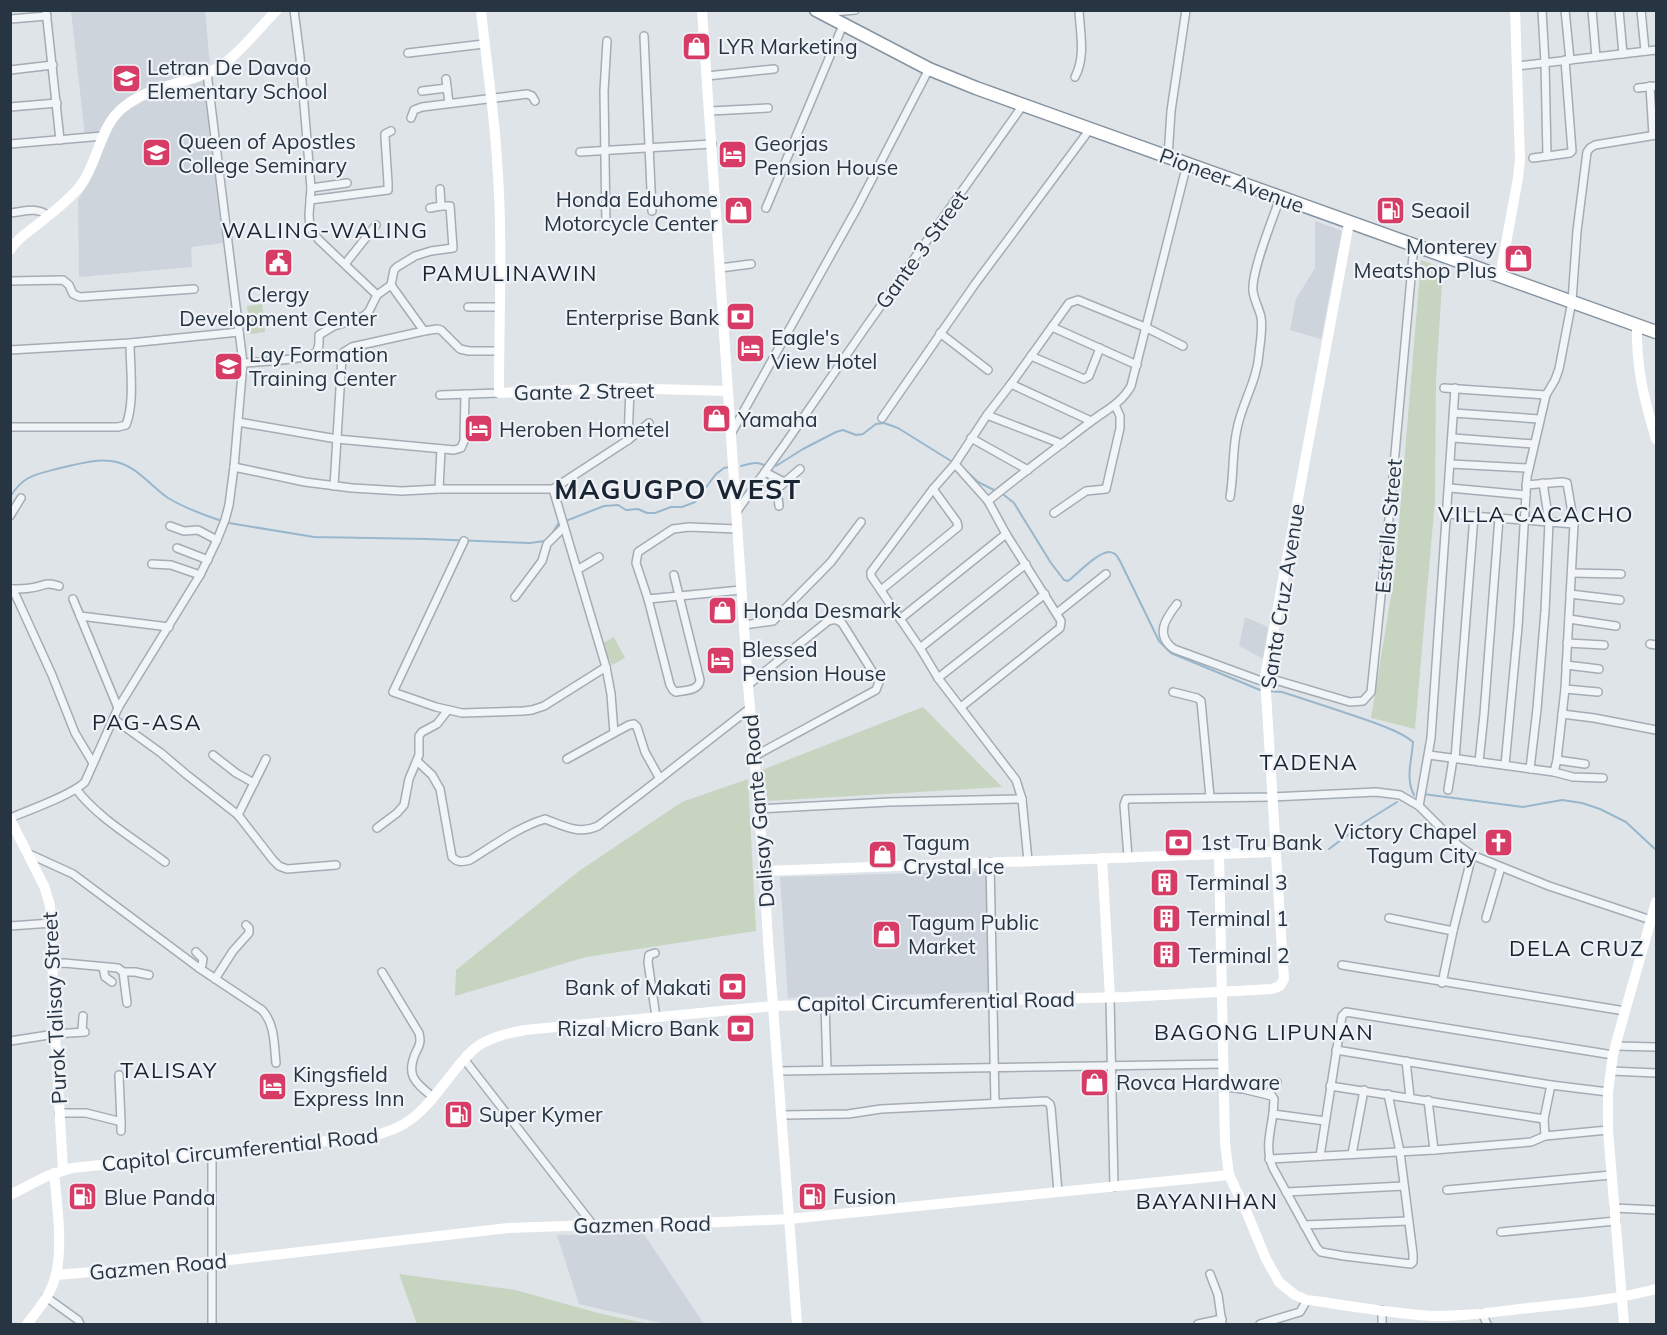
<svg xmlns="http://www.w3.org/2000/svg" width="1667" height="1335" viewBox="0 0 1667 1335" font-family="Mulish,sans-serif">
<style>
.built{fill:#cdd4dc}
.green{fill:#c7d4c0}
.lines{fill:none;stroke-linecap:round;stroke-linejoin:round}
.stream{stroke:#98b7cc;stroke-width:2}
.street-casing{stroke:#a4acb4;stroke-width:10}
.highway-casing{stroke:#8693a1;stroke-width:15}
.street{stroke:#f2f5f7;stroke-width:7}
.secondary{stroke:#fff;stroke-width:10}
.highway{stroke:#fff;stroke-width:12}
.labels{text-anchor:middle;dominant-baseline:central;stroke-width:4.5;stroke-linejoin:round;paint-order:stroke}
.poi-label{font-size:21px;fill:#273442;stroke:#eff3f7;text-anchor:start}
.street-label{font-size:21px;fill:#273442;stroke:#eff3f7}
.neighbourhood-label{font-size:22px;letter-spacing:1.5px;fill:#192532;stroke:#eff3f7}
.district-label{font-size:27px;font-weight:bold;letter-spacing:1.5px;fill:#192532;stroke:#eff3f7}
</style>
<rect width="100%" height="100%" fill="#dfe4e9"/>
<g class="built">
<path d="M71 11H205L210 66 148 89 98 134 85 136Z"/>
<path d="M205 80 224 243 191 247 192 267 79 277 78 200 89 182 114 125 122 115 131 108 146 100Z"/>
<path d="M1315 221 1342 231 1321 339 1290 330 1296 299 1315 268Z"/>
<path d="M1245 617 1268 627 1263 659 1239 646Z"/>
<path d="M988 871 992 992 788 998 780 877Z"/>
<path d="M643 1233 704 1324H665L579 1304 557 1235Z"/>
</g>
<g class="green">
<path d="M1421 260 1443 268 1436 379 1435 500 1415 729 1371 718 1395 572Z"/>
<path d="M262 304 265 332 250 334 247 306Z"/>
<path d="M614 637 625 658 612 665 601 644Z"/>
<path d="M923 707 1002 787 768 801 762 770Z"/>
<path d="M748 779 756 931 586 957 455 996 456 970 579 871 682 802Z"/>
<path d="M399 1274 515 1290 602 1314 649 1324H417Z"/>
</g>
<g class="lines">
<g class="stream">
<path d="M741 466C750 464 756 461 764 465"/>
<path d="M776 466 803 449 836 432 843 430 856 435 863 434 876 424 884 423 898 428 951 461"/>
<path d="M963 468 978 482 994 490"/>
<path d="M1004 495 1014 503 1051 563 1064 580 1068 581C1077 574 1098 552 1109 552 1115 552 1117 556 1120 561L1159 641 1171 653 1260 690"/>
<path d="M10 497C23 476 34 475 56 469 75 465 92 459 111 461 136 464 149 485 168 498 185 508 201 514 219 520"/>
<path d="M229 523 314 537 427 539 530 543 545 541 550 537 558 524 604 506 618 505 626 510 638 509 647 513H655L671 507H682L695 502 716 474 724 468 729 467"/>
<path d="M1268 691 1282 692C1313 702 1344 712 1375 723 1388 728 1403 733 1413 742 1412 760 1405 778 1414 795"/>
<path d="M1423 794 1523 807 1562 800 1582 803 1600 809 1626 822 1656 850"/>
<path d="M1329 849 1365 822 1397 802"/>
</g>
<defs>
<g id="street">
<path d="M46 10 60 140"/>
<path d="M294 10 300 57 311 188 309 215 310 228 319 240 377 295"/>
<path d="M1542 10 1545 63 1547 156"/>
<path d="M1565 10 1570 60"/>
<path d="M1592 10 1596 57"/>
<path d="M1619 10 1623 54"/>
<path d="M1641 10 1645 51"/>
<path d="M833 12 855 10"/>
<path d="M10 19 47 16"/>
<path d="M644 36 652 211"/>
<path d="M408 53 484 44"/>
<path d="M1517 66 1656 50"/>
<path d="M10 70 53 65"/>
<path d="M707 76 774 69"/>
<path d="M1075 77C1086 56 1080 33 1079 10"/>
<path d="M446 79 449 103"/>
<path d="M1650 86 1653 135"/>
<path d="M1638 88 1656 86"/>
<path d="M422 91 447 88"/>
<path d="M10 107 57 103"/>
<path d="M710 111 768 108"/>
<path d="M411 118 414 110 422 107 527 94 532 96 535 101"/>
<path d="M10 144 103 136"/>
<path d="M580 152 712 144"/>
<path d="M1168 157 1171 111 1186 10"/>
<path d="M1533 158 1570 153 1572 151 1565 60"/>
<path d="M311 188 347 183"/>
<path d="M310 200 388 190V183L385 137V134L391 131"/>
<path d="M430 208 441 206"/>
<path d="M766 208 843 25"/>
<path d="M10 213C23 212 38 206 48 216"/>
<path d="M606 226 604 91 607 41"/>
<path d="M345 264 376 225"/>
<path d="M720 268 751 264"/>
<path d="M10 281 63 280 69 285 73 294 80 297 194 289"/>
<path d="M391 285 424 331 437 329 441 330 460 349 469 351H499"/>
<path d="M468 307H499"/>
<path d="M1052 327 1137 365"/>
<path d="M940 333 988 370"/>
<path d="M10 350 130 343 239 332"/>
<path d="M1031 356 1084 379 1089 376 1100 348"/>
<path d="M243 363C256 362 306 360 315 353 320 349 319 341 319 335L334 326 359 319 365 315 369 311 377 295 391 285 394 270 397 267 415 256 431 251 453 248 450 206H441L440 189"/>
<path d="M1011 384 1091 421"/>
<path d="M1444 388 1546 395"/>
<path d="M440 395 499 393"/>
<path d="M1454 413 1539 419"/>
<path d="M987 415 1062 444"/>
<path d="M882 418 975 284 1090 129"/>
<path d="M238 422 337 439 454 450 461 448 464 441 465 394"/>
<path d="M10 427H118L126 425C135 402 130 367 130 343"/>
<path d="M732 432 857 208 929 69"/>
<path d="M971 438 1028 470"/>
<path d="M1453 438 1534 444"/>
<path d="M628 440 630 388"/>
<path d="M955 464 988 501 1006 534 1061 621 1060 628 961 707"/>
<path d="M1451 464 1528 468"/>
<path d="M234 467 305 482 352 488 402 491 439 489H553L628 440 649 423"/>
<path d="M765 472 784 482"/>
<path d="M760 479 777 489"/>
<path d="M334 486 342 357 344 352 352 347 424 331"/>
<path d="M1450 488 1526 495"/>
<path d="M439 489 441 449"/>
<path d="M553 489 606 667 611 694 614 733 567 759"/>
<path d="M1230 497C1234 475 1232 451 1237 429 1242 403 1257 381 1259 354 1260 343 1263 329 1261 317 1259 308 1254 300 1253 291 1251 272 1273 218 1280 198"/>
<path d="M988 501C1021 474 1055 449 1089 423 1104 411 1121 404 1131 386L1187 164"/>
<path d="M779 506 777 489 800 469"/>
<path d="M737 511 785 444 865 328 1023 105"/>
<path d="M1054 513 1086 491 1106 489 1120 428V416L1115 405"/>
<path d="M1447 514 1574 524"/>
<path d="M10 516 21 498"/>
<path d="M170 526 184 531 198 530 217 540"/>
<path d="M464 541 393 692 436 707 462 713 523 711 532 710 544 706 606 667"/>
<path d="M177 548 208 560"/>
<path d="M152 564 171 565 200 575"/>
<path d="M577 570 599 557"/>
<path d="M1572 573 1621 574"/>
<path d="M674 575 700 680C699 691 685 690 676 692L673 690 670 685 648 599 636 563 638 552 673 529 689 527 737 529"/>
<path d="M10 589C17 589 24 589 30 588 44 587 43 581 59 586"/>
<path d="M12 589 16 596 52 675 75 733 93 763"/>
<path d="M881 590 958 527 957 522 933 489"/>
<path d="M1570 594 1620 600"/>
<path d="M515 597 542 561 547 544 564 527"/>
<path d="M73 599 118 708"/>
<path d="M648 599 741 590"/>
<path d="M1177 604C1166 618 1154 635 1174 649L1264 682"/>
<path d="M1057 613 1106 574"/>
<path d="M80 616 169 627"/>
<path d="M900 619 1006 534"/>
<path d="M1569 619 1616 626"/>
<path d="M744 625 773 621 831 562 861 522"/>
<path d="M1567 643 1604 645"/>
<path d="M1650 644 1656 645"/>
<path d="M920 648 1026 564"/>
<path d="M1566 665 1599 669"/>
<path d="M1265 677 1350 702 1363 701 1371 692 1390 509 1414 245"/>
<path d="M938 678 1045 594"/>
<path d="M748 685 828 621C834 619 837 619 842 623L879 682 876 690 753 757"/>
<path d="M1565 689 1598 692"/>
<path d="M1173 692 1197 698 1201 701 1210 797"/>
<path d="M1562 714 1594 718 1656 730"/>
<path d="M114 719 161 753 187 775 238 815 273 860 279 866 287 869 336 865"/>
<path d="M614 733 629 725 634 724 637 727 645 752 660 779"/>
<path d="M213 755 236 773 254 783"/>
<path d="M1429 755 1554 772 1557 760 1565 689 1574 524 1567 483 1562 482 1526 485"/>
<path d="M1455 759 1474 516"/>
<path d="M1557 760 1585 764"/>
<path d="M417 761 432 775 440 789 452 857C458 863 462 862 470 860 493 846 518 827 545 819 564 826 579 835 598 826L644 791 749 709"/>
<path d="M1479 762 1484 714 1499 518"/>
<path d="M1505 765 1518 627 1527 477 1546 395 1555 380 1559 369 1572 301 1577 231 1587 152 1590 148 1595 145 1656 135"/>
<path d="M1530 769 1537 709 1545 611 1549 522 1543 483"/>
<path d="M1554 772 1573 777 1603 778"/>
<path d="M76 789C99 819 135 839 165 862"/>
<path d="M1448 790 1453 759"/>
<path d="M1419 806 1431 738 1455 388"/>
<path d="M759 809 889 802 1022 799"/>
<path d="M238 815 266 759"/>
<path d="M10 818C29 810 72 795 85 782L118 708 200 575 217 540 225 520 229 505 234 467 243 363 207 73"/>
<path d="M377 828 397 813 404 805 409 779 419 755V736L422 732 437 724 448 710"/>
<path d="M27 853 73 874 199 968 262 1010C275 1024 274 1044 276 1063"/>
<path d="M1128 857 1124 805 1126 799 1272 797 1376 792 1400 795 1419 806 1458 845 1472 855 1549 886 1651 920"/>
<path d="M1028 861 1022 799 1016 780 938 678 920 648 871 576V572L933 489 955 464 987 415 1011 384 1069 303 1078 300 1147 328 1183 346"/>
<path d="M990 862 995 1103"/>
<path d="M1389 918 1453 931 1472 855"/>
<path d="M1486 918 1501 867"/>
<path d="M10 926 52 923"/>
<path d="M196 952 203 959 202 965 199 968"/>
<path d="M655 953 649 955 648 962 656 1017"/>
<path d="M53 964 64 963 118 968 123 972 127 1003"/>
<path d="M1342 965 1625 1011"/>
<path d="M103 967 105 977 112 982"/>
<path d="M123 972H135L149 975"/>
<path d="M382 972 419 1033C421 1041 420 1045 416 1052 405 1076 416 1083 433 1097"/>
<path d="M215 979 233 951 249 933V928L246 925"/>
<path d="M1442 983 1453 931"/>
<path d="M1110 997 1114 1187"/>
<path d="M825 1004 827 1070"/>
<path d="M82 1032 83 1016"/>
<path d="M10 1041 55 1034 85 1032"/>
<path d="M1616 1046 1656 1047"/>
<path d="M1336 1050 1551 1085 1608 1092"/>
<path d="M464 1059 593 1225"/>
<path d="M1406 1061 1410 1097"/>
<path d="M779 1071 1223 1064"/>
<path d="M1611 1071 1656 1073"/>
<path d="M119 1075 121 1122"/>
<path d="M1330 1086 1544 1119"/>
<path d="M1224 1087 1243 1089 1272 1096 1274 1099 1273 1114"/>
<path d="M1268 1095 1277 1082"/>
<path d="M1428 1100 1434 1150"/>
<path d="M59 1113H86L118 1121 121 1122V1131"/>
<path d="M782 1115 848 1114 881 1109 1046 1101 1050 1104 1051 1108 1058 1192"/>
<path d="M1325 1121 1273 1114C1270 1133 1265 1150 1273 1168L1317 1248 1321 1252 1344 1256 1411 1264 1413 1262V1254L1400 1152 1388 1094"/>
<path d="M1545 1136 1544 1119 1551 1085"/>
<path d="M212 1153V1324"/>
<path d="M1352 1154 1364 1090"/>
<path d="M1320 1156 1342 1016 1346 1012 1613 1055"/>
<path d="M1269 1159 1434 1150 1531 1142 1545 1136 1608 1130"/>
<path d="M1447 1190 1611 1175"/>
<path d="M1286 1192 1404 1186"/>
<path d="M1614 1208 1656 1210"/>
<path d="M1304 1225 1408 1221"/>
<path d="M1501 1232 1616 1221"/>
<path d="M1210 1274 1218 1295 1222 1324"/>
<path d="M46 1297 78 1320 80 1324"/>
<path d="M1382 1310V1324"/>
<path d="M1482 1313 1487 1324"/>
<path d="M1198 1324 1222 1319"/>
<path d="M1260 1324 1300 1312 1307 1300"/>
</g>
<path id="highway" d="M816 10 929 69 976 88 1656 332"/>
</defs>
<use href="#street" class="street-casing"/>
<use href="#highway" class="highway-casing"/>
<use href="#street" class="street"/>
<g class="secondary">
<path d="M481 10C486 60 494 110 497 160 503 237 499 315 499 393L615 388 728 391"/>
<path d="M702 10 748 685 764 871 768 940 797 1324"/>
<path d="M10 250C16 240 25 234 33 228 48 216 70 200 81 185 99 161 99 125 125 106 150 86 185 84 214 70 235 59 259 28 277 10"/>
<path d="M1500 276 1518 178 1520 159 1515 10"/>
<path d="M1637 325C1636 368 1644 399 1656 439"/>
<path d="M10 819 44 886 50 905 55 1034 63 1170"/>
<path d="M1219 854 1225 1143 1229 1175 1247 1213 1266 1259 1279 1282 1295 1295 1307 1300 1323 1302C1354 1307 1387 1312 1419 1315 1452 1318 1486 1313 1520 1309 1566 1304 1611 1301 1656 1289"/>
<path d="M1102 858 1110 997"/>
<path d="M764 871 1275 852"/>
<path d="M10 1195 47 1176 72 1168 366 1137C414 1129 427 1105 455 1070 463 1060 471 1050 481 1044 495 1036 510 1033 525 1030L773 1006 1126 997 1272 989 1280 986 1284 979 1282 951 1265 677 1349 223"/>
<path d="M56 1275 212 1262 508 1228 593 1225 722 1222 789 1219 1229 1175"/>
<path d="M27 1324C37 1311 49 1297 54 1281 64 1253 57 1203 54 1173"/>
<path d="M1624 1324 1608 1130V1092L1613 1055 1620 1029 1656 902"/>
</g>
<use href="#highway" class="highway"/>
</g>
<defs>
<symbol id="shop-square" viewBox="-11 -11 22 22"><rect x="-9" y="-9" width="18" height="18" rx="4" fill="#d63c65" stroke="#eff3f7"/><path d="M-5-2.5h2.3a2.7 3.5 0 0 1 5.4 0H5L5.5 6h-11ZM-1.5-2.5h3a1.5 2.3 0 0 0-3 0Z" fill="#fff"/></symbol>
<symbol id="school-square" viewBox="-11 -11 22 22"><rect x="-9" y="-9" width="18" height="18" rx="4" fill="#d63c65" stroke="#eff3f7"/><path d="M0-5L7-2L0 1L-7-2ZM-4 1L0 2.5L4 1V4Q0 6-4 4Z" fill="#fff"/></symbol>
<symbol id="university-square" viewBox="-11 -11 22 22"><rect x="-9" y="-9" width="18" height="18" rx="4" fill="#d63c65" stroke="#eff3f7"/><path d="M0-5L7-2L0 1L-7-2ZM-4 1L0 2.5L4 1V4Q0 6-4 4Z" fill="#fff"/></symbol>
<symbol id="hotel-square" viewBox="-11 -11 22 22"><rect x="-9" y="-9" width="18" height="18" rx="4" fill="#d63c65" stroke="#eff3f7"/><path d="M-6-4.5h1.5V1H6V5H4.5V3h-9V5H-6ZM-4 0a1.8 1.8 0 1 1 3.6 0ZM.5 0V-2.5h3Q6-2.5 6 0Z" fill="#fff"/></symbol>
<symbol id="fuel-square" viewBox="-11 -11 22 22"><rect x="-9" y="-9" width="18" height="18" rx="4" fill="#d63c65" stroke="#eff3f7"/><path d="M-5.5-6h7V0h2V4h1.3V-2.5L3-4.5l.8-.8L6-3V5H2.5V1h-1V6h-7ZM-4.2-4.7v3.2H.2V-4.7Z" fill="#fff"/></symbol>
<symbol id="civic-square" viewBox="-11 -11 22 22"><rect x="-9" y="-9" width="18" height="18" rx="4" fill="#d63c65" stroke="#eff3f7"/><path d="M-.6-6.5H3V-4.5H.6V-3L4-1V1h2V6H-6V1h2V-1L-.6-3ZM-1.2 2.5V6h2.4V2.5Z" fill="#fff"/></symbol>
<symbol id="bank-square" viewBox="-11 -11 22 22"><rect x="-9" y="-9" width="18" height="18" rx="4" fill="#d63c65" stroke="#eff3f7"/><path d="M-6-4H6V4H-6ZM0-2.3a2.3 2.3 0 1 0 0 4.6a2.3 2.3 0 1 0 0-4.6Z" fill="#fff"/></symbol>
<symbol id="church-square" viewBox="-11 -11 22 22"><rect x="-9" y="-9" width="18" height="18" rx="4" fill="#d63c65" stroke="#eff3f7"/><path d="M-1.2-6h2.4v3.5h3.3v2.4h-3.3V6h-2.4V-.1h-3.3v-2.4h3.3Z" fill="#fff"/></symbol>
<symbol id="building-square" viewBox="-11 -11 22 22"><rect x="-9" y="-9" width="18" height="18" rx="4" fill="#d63c65" stroke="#eff3f7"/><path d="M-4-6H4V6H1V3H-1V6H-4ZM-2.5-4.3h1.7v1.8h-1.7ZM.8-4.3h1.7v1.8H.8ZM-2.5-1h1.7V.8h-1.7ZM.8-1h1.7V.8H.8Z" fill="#fff"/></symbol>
</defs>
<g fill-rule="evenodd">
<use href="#shop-square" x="680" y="30" width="33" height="33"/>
<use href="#school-square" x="110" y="62" width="33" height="33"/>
<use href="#university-square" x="140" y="136" width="33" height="33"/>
<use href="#hotel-square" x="716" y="138" width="33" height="33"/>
<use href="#fuel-square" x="1374" y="194" width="33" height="33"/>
<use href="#shop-square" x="722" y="194" width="33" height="33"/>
<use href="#shop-square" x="1502" y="242" width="33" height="33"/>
<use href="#civic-square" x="262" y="246" width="33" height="33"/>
<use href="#bank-square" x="724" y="300" width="33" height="33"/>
<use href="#hotel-square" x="734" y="332" width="33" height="33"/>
<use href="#school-square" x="212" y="350" width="33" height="33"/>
<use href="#shop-square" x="700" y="402" width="33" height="33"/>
<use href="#hotel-square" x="462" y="412" width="33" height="33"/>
<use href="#shop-square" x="706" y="594" width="33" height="33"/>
<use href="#hotel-square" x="704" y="644" width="33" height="33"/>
<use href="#bank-square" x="1162" y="826" width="33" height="33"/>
<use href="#church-square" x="1482" y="826" width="33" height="33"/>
<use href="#shop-square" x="866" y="838" width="33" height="33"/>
<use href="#building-square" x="1148" y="866" width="33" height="33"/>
<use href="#building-square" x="1150" y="902" width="33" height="33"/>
<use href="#shop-square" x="870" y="918" width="33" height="33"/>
<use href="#building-square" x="1150" y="938" width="33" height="33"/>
<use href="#bank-square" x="716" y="970" width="33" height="33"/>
<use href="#bank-square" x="724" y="1012" width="33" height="33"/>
<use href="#shop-square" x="1078" y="1066" width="33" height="33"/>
<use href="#hotel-square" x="256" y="1070" width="33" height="33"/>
<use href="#fuel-square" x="442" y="1098" width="33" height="33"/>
<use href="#fuel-square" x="796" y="1180" width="33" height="33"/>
<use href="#fuel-square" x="66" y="1180" width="33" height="33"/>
</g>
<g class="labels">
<g class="poi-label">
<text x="718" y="46">LYR Marketing</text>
<text x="147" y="67">Letran De Davao<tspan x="147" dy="24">Elementary School</tspan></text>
<text x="178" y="141">Queen of Apostles<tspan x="178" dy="24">College Seminary</tspan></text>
<text x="754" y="143">Georjas<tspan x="754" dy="24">Pension House</tspan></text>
<text x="718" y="199" text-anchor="end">Honda Eduhome<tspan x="718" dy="24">Motorcycle Center</tspan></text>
<text x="1411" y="210">Seaoil</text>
<text x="1497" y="246" text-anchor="end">Monterey<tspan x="1497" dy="24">Meatshop Plus</tspan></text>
<text x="278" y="294" text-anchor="middle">Clergy<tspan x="278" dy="24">Development Center</tspan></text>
<text x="719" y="317" text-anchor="end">Enterprise Bank</text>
<text x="771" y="337">Eagle's<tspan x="771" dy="24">View Hotel</tspan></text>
<text x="249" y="354">Lay Formation<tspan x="249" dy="24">Training Center</tspan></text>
<text x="738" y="419">Yamaha</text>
<text x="499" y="429">Heroben Hometel</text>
<text x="743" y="610">Honda Desmark</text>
<text x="742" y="649">Blessed<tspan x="742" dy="24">Pension House</tspan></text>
<text x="1477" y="831" text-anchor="end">Victory Chapel<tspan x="1477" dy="24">Tagum City</tspan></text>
<text x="903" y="842">Tagum<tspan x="903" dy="24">Crystal Ice</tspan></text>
<text x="1200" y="842">1st Tru Bank</text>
<text x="1186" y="882">Terminal 3</text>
<text x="1187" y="918">Terminal 1</text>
<text x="908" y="922">Tagum Public<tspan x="908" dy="24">Market</tspan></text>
<text x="1188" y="955">Terminal 2</text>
<text x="711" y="987" text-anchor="end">Bank of Makati</text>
<text x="719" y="1028" text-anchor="end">Rizal Micro Bank</text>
<text x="293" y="1074">Kingsfield<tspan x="293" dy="24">Express Inn</tspan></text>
<text x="1116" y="1082">Rovca Hardware</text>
<text x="479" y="1114">Super Kymer</text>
<text x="833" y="1196">Fusion</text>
<text x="104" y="1197">Blue Panda</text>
</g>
<g class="street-label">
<text transform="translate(1232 180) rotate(20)">Pioneer Avenue</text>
<text transform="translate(921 249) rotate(-54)">Gante 3 Street</text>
<text transform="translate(584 391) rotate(-1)">Gante 2 Street</text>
<text transform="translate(1388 526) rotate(-85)">Estrella Street</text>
<text transform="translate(1282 596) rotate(-81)">Santa Cruz Avenue</text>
<text transform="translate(758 811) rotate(-95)">Dalisay Gante Road</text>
<text transform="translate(936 1001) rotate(-1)">Capitol Circumferential Road</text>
<text transform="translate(54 1008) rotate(-93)">Purok Talisay Street</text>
<text transform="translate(240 1149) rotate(-6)">Capitol Circumferential Road</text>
<text transform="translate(642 1224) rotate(-1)">Gazmen Road</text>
<text transform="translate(158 1266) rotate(-5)">Gazmen Road</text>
</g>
<g class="neighbourhood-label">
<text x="325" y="230">WALING-WALING</text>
<text x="510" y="273">PAMULINAWIN</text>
<text x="1536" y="514">VILLA CACACHO</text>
<text x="147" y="722">PAG-ASA</text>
<text x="1309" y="762">TADENA</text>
<text x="1577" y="948">DELA CRUZ</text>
<text x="1264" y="1032">BAGONG LIPUNAN</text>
<text x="169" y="1070">TALISAY</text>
<text x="1207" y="1201">BAYANIHAN</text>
</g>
<g class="district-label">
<text x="678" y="489">MAGUGPO WEST</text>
</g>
</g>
<rect width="1667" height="1335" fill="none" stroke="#273442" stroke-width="24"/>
</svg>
